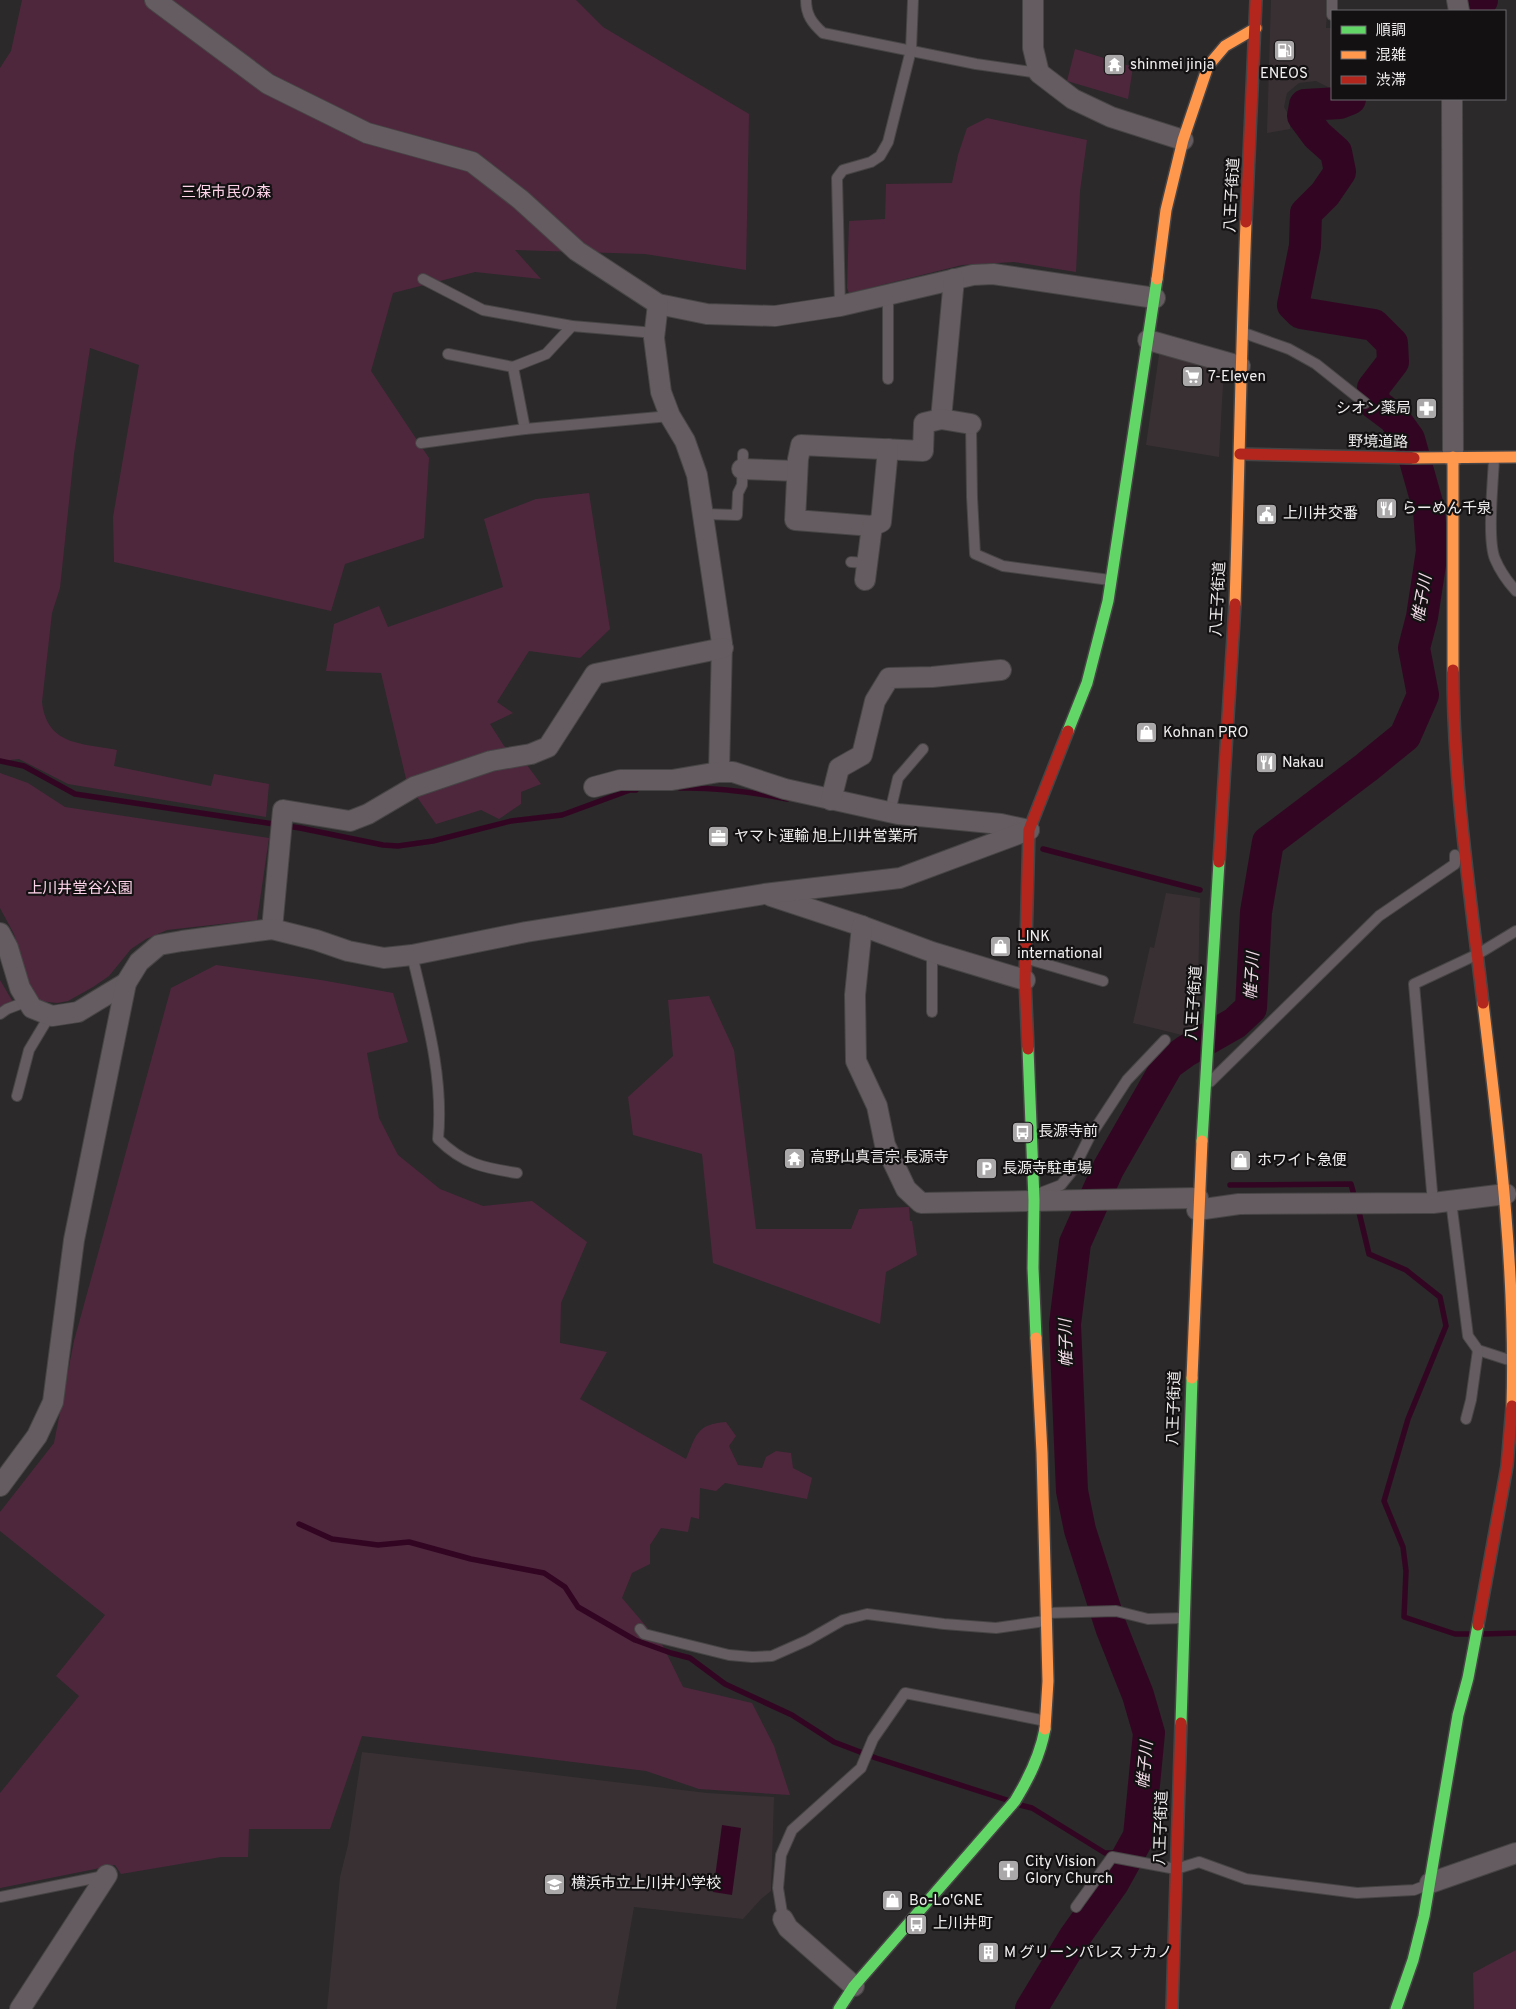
<svg xmlns="http://www.w3.org/2000/svg" width="1516" height="2009" viewBox="0 0 1516 2009" font-family="Overpass,'Noto Sans JP',sans-serif">
<style>
.built{fill:#393034}
.green{fill:#4e273d}
.water{fill:#320622}
.lines{fill:none;stroke-linecap:round;stroke-linejoin:round}
.stream{stroke:#320622;stroke-width:5.5}
.river{stroke:#320622;stroke-width:32}
.lane-casing{stroke:#474445;stroke-width:12}
.street-casing{stroke:#474445;stroke-width:22}
.fast-casing{stroke:#474445;stroke-width:14}
.slow-casing{stroke:#474445;stroke-width:14}
.jam-casing{stroke:#474445;stroke-width:14}
.lane{stroke:#645c60;stroke-width:10}
.street{stroke:#645c60;stroke-width:20}
.fast{stroke:#63d668;stroke-width:11}
.slow{stroke:#ff974d;stroke-width:11}
.jam{stroke:#b3261e;stroke-width:11}
.labels{text-anchor:middle;dominant-baseline:central;stroke-width:4.5;stroke-linejoin:round;paint-order:stroke}
.poi-label{font-size:15px;fill:#f0edee;stroke:#131112;text-anchor:start}
.park-label{font-size:15px;fill:#fed3e9;stroke:#131112}
.street-label{font-size:15px;fill:#f0edee;stroke:#131112}
.water-label{font-size:16px;font-style:italic;fill:#f2dce7;stroke:#131112}
</style>
<rect width="100%" height="100%" fill="#2b292a"/>
<g class="built">
<path d="M1271 0H1328L1326 28H1332V89L1316 81 1299 83 1287 93 1284 107 1290 117V129L1267 133Z"/>
<path d="M1160 348 1224 366 1219 457 1146 445Z"/>
<path d="M1166 893 1200 898 1197 1031 1182 1035 1133 1023 1150 947 1154 948Z"/>
<path d="M362 1752 707 1793 774 1797 771 1891 761 1899 743 1919 634 1907 616 2009H327L340 1877 348 1845Z"/>
</g>
<g class="green">
<path d="M22 0H576L603 27 749 114 746 270 645 254 515 250 541 279 475 272 393 293 371 371 429 458 424 538 345 564 331 611 114 562 113 517 139 365 90 348 74 454 60 588 52 613 42 702C47 746 82 743 117 750L114 766 211 786 214 774 269 784 266 817 68 784 19 759 0 761V68L11 51Z"/>
<path d="M1075 49 1133 67 1128 99 1067 81Z"/>
<path d="M987 118 1087 140 1080 191 1076 272 1014 262 962 265 849 293 847 288 849 221 885 219 886 184 952 183 958 155 967 128Z"/>
<path d="M589 493 610 629 580 658 529 651 497 702 513 713 490 724 504 746 524 761 541 784 521 792V804L499 819 481 810 436 824 407 783 381 673 326 671 334 624 379 606 388 627 503 587 484 519 536 499Z"/>
<path d="M0 773 28 783 65 807 269 838 257 920 167 930 146 939 131 949 109 976 93 987 68 1001 57 1003 39 1001 32 998 14 934 0 908Z"/>
<path d="M216 965 321 980 393 993 408 1042 367 1053 379 1118 398 1155 440 1189 483 1206 532 1201 587 1242 561 1303 560 1343 607 1352 580 1399 686 1459C696 1436 696 1424 726 1422L736 1436 729 1446 738 1465 762 1468 766 1457 776 1451 791 1453 793 1468 812 1478 807 1499 725 1483 716 1491 700 1488 699 1519 691 1517 688 1532 661 1528 650 1545V1564L632 1573 622 1598 663 1646 683 1687 752 1703 774 1746 790 1795 699 1789 646 1771 362 1736 330 1829H249L248 1857H221L121 1874 115 1865 0 1888V1793L79 1696 56 1676 105 1615 0 1531V1512L54 1443 74 1341 171 988Z"/>
<path d="M0 980 13 1002 0 1010Z"/>
<path d="M709 996 734 1050 756 1229H851L859 1209 909 1207 910 1221H912L917 1255 886 1272 880 1324 713 1263 702 1154 633 1135 628 1097 673 1056 668 1000Z"/>
<path d="M1516 1950V2009H1474L1473 1973Z"/>
</g>
<path class="water" d="M722 1825 741 1828 732 1895 713 1892Z"/>
<g class="lines">
<g class="stream">
<path d="M0 761 24 766 75 794 300 828 383 845 398 846 433 841 511 821 562 815 630 790H636"/>
<path d="M680 788C715 787 752 792 787 799"/>
<path d="M1043 849 1200 890"/>
<path d="M1108 1169 1119 1171"/>
<path d="M1230 1185 1351 1184 1355 1199"/>
<path d="M1358 1208 1369 1254 1406 1270 1440 1297 1446 1326 1408 1419 1384 1501 1403 1547 1406 1571 1404 1617 1455 1634H1469"/>
<path d="M299 1524 332 1539 378 1545 409 1542 471 1559 544 1573 565 1587 578 1607 635 1640 671 1653 690 1658 725 1684 792 1715 834 1742 876 1758 1007 1800"/>
<path d="M1483 1634 1516 1633"/>
<path d="M1020 1805 1032 1808 1105 1853H1117L1132 1850"/>
</g>
<g class="river">
<path d="M1473 11 1482 0"/>
<path d="M1031 2009 1074 1938 1113 1883 1139 1836 1149 1733 1138 1695 1111 1627 1080 1530 1072 1491 1065 1324 1075 1243 1108 1169 1168 1064 1186 1051 1235 1023 1251 1008 1256 912 1268 842 1367 767 1405 736 1423 695 1414 648 1422 617 1432 551 1429 510 1409 439 1394 418 1374 403 1373 388 1393 362 1392 343 1374 325 1301 313 1293 305 1305 246 1306 213 1325 194 1340 172 1336 152 1317 135 1303 116 1305 105 1340 103 1350 99"/>
</g>
<defs>
<g id="lane">
<path d="M806 0C806 15 812 23 823 33L976 64 1039 73"/>
<path d="M1332 15V0"/>
<path d="M423 279 483 310 572 326 655 333"/>
<path d="M840 306 837 178 843 170 871 162 880 156 888 142 911 50 913 0"/>
<path d="M1244 333 1289 349 1316 364 1365 403"/>
<path d="M448 354 513 367"/>
<path d="M888 379V294"/>
<path d="M971 424 972 497 975 554 1003 566 1110 580"/>
<path d="M525 429 513 367 546 354 572 326"/>
<path d="M421 443 525 429 670 416"/>
<path d="M1494 459C1493 482 1487 540 1495 559 1500 571 1507 581 1516 591"/>
<path d="M704 514 737 515 738 493 742 485 743 454"/>
<path d="M851 562 867 563"/>
<path d="M890 812 898 778 923 749"/>
<path d="M412 955C426 1015 444 1077 438 1139 463 1164 484 1168 517 1173"/>
<path d="M1028 959 1103 981"/>
<path d="M932 1012V952"/>
<path d="M0 1014 7 1009 28 1001"/>
<path d="M1210 1082 1379 916 1455 864V855"/>
<path d="M17 1096 29 1050 50 1015"/>
<path d="M1035 1195 1061 1185 1073 1170 1089 1138 1127 1080 1165 1040"/>
<path d="M1451 1201 1468 1336 1478 1350 1512 1361"/>
<path d="M1433 1203 1414 984 1478 954 1516 931"/>
<path d="M1466 1419 1471 1400 1478 1350"/>
<path d="M1047 1613 1116 1611 1148 1619 1183 1618"/>
<path d="M640 1629 644 1634 729 1655 752 1657 772 1656 808 1640 843 1620 867 1614 944 1624 996 1628 1045 1621"/>
<path d="M0 1897 104 1876"/>
<path d="M1076 1907 1112 1857 1176 1869 1199 1862 1246 1879 1357 1893 1414 1890 1427 1885"/>
<path d="M783 1919 778 1888 781 1855 792 1830 861 1768 873 1739 905 1693 1046 1721"/>
</g>
<g id="street">
<path d="M155 0 268 84 367 133 472 162 521 200 577 251 658 304 707 314 775 316 840 306 973 275 993 274 1155 298"/>
<path d="M1033 0V48L1039 73 1073 99 1111 117 1183 140"/>
<path d="M1457 0 1459 11"/>
<path d="M1452 99 1453 457"/>
<path d="M658 304 654 338 661 392 670 416 685 441 697 475 722 643 719 772"/>
<path d="M1148 340 1240 366"/>
<path d="M941 419 954 279"/>
<path d="M742 469 797 471"/>
<path d="M872 526 795 520 798 459 801 445 923 451 924 423 941 419 971 424"/>
<path d="M865 580 872 526 881 522 888 449"/>
<path d="M594 787 620 780H672L719 772H733L785 789 898 814 1001 824 1029 830"/>
<path d="M831 800 839 768 862 755 875 701 889 678 932 677 1001 670"/>
<path d="M771 896 862 926 932 952 1025 980"/>
<path d="M862 926 855 995 856 1061 877 1106 885 1145 906 1189 921 1203 1198 1198"/>
<path d="M272 929 283 810 350 821 368 814 414 787 491 761 531 754 548 747 595 674 723 648"/>
<path d="M0 933 8 948 20 988 32 1008 52 1016 78 1012 126 983"/>
<path d="M1197 1210 1239 1204 1433 1203 1506 1194"/>
<path d="M0 1486 37 1436 53 1402 74 1240 126 983 139 962 159 945 182 941 272 929 316 940 348 951 384 958 412 955 526 932 764 894 900 878 1029 830"/>
<path d="M1430 1883 1516 1853"/>
<path d="M783 1919 788 1928 854 1986"/>
<path d="M20 2009 107 1875"/>
</g>
<g id="fast">
<path d="M1068 731 1087 683 1108 601 1157 279"/>
<path d="M1028 1049 1034 1200 1033 1268 1036 1338"/>
<path d="M1202 1141 1219 862"/>
<path d="M1181 1723 1192 1378"/>
<path d="M839 2009 854 1986 1015 1801C1029 1778 1040 1756 1045 1729"/>
<path d="M1396 2009 1413 1960 1424 1916 1458 1715 1468 1678 1478 1625"/>
</g>
<g id="slow">
<path d="M1157 279 1166 210 1183 140 1208 66 1225 46 1256 28"/>
<path d="M1453 457V670"/>
<path d="M1414 458 1516 457"/>
<path d="M1235 604C1239 477 1241 349 1246 222"/>
<path d="M1483 1003C1499 1136 1516 1272 1512 1406"/>
<path d="M1036 1338 1042 1453 1048 1681 1045 1729"/>
<path d="M1192 1378 1202 1141"/>
</g>
<g id="jam">
<path d="M1246 222 1256 0"/>
<path d="M1240 454 1414 458"/>
<path d="M1453 670C1453 781 1470 892 1483 1003"/>
<path d="M1219 862 1235 604"/>
<path d="M1028 1049 1025 980 1029 830 1068 731"/>
<path d="M1478 1625 1507 1466 1512 1406"/>
<path d="M1172 2009 1181 1723"/>
</g>
</defs>
<use href="#lane" class="lane-casing"/>
<use href="#street" class="street-casing"/>
<use href="#fast" class="fast-casing"/>
<use href="#slow" class="slow-casing"/>
<use href="#jam" class="jam-casing"/>
<use href="#lane" class="lane"/>
<use href="#street" class="street"/>
<use href="#fast" class="fast"/>
<use href="#slow" class="slow"/>
<use href="#jam" class="jam"/>
</g>
<defs>
<symbol id="fuel-square" viewBox="-11 -11 22 22"><rect x="-9" y="-9" width="18" height="18" rx="4" fill="#aba8a9" stroke="#131112"/><path d="M-5.5-6h7V0h2V4h1.3V-2.5L3-4.5l.8-.8L6-3V5H2.5V1h-1V6h-7ZM-4.2-4.7v3.2H.2V-4.7Z" fill="#fff"/></symbol>
<symbol id="temple-square" viewBox="-11 -11 22 22"><rect x="-9" y="-9" width="18" height="18" rx="4" fill="#aba8a9" stroke="#131112"/><path d="M0-6L5-2H3V0L6.5 2.5H4V6H1.5V3h-3V6H-4V2.5H-6.5L-3 0V-2H-5Z" fill="#fff"/></symbol>
<symbol id="supermarket-square" viewBox="-11 -11 22 22"><rect x="-9" y="-9" width="18" height="18" rx="4" fill="#aba8a9" stroke="#131112"/><path d="M-6-5.5h2.5l.6 2H6L4.5 2H-2.5L-4.4-4H-6ZM-1.5 3.2a1.3 1.3 0 1 0 .1 0ZM3 3.2a1.3 1.3 0 1 0 .1 0Z" fill="#fff"/></symbol>
<symbol id="pharmacy-square" viewBox="-11 -11 22 22"><rect x="-9" y="-9" width="18" height="18" rx="4" fill="#aba8a9" stroke="#131112"/><path d="M-2-6h4v4h4v4h-4v4h-4v-4h-4v-4h4Z" fill="#fff"/></symbol>
<symbol id="restaurant-square" viewBox="-11 -11 22 22"><rect x="-9" y="-9" width="18" height="18" rx="4" fill="#aba8a9" stroke="#131112"/><path d="M-5-6h1v4h1v-4h1v4h1v-4h1v5L-1.5 .5V6h-2V.5L-5-1ZM5-6V6H3V1.5H1.5Q1.5-4 5-6Z" fill="#fff"/></symbol>
<symbol id="civic-square" viewBox="-11 -11 22 22"><rect x="-9" y="-9" width="18" height="18" rx="4" fill="#aba8a9" stroke="#131112"/><path d="M-.6-6.5H3V-4.5H.6V-3L4-1V1h2V6H-6V1h2V-1L-.6-3ZM-1.2 2.5V6h2.4V2.5Z" fill="#fff"/></symbol>
<symbol id="shop-square" viewBox="-11 -11 22 22"><rect x="-9" y="-9" width="18" height="18" rx="4" fill="#aba8a9" stroke="#131112"/><path d="M-5-2.5h2.3a2.7 3.5 0 0 1 5.4 0H5L5.5 6h-11ZM-1.5-2.5h3a1.5 2.3 0 0 0-3 0Z" fill="#fff"/></symbol>
<symbol id="office-square" viewBox="-11 -11 22 22"><rect x="-9" y="-9" width="18" height="18" rx="4" fill="#aba8a9" stroke="#131112"/><path d="M-6-3h4V-5.5h4V-3h4V5H-6ZM-1-4.5V-3h2v-1.5ZM-6 0V1H6V0Z" fill="#fff"/></symbol>
<symbol id="bus-square" viewBox="-11 -11 22 22"><rect x="-9" y="-9" width="18" height="18" rx="4" fill="#aba8a9" stroke="#131112"/><path d="M-5-6H5V4H4V6H2V4H-2V6H-4V4H-5ZM-3.5-4V0h7V-4ZM-3.5 1.2v1.5H-2V1.2ZM2 1.2v1.5H3.5V1.2Z" fill="#fff"/></symbol>
<symbol id="parking-square" viewBox="-11 -11 22 22"><rect x="-9" y="-9" width="18" height="18" rx="4" fill="#aba8a9" stroke="#131112"/><path d="M-3.5-5.5H1a3.5 3.5 0 0 1 0 7H-1V5.5H-3.5ZM-1-3.4V-.6H.8a1.4 1.4 0 0 0 0-2.8Z" fill="#fff"/></symbol>
<symbol id="church-square" viewBox="-11 -11 22 22"><rect x="-9" y="-9" width="18" height="18" rx="4" fill="#aba8a9" stroke="#131112"/><path d="M-1.2-6h2.4v3.5h3.3v2.4h-3.3V6h-2.4V-.1h-3.3v-2.4h3.3Z" fill="#fff"/></symbol>
<symbol id="school-square" viewBox="-11 -11 22 22"><rect x="-9" y="-9" width="18" height="18" rx="4" fill="#aba8a9" stroke="#131112"/><path d="M0-5L7-2L0 1L-7-2ZM-4 1L0 2.5L4 1V4Q0 6-4 4Z" fill="#fff"/></symbol>
<symbol id="building-square" viewBox="-11 -11 22 22"><rect x="-9" y="-9" width="18" height="18" rx="4" fill="#aba8a9" stroke="#131112"/><path d="M-4-6H4V6H1V3H-1V6H-4ZM-2.5-4.3h1.7v1.8h-1.7ZM.8-4.3h1.7v1.8H.8ZM-2.5-1h1.7V.8h-1.7ZM.8-1h1.7V.8H.8Z" fill="#fff"/></symbol>
</defs>
<g fill-rule="evenodd">
<use href="#fuel-square" x="1272" y="38" width="25" height="25"/>
<use href="#temple-square" x="1102" y="52" width="25" height="25"/>
<use href="#supermarket-square" x="1180" y="364" width="25" height="25"/>
<use href="#pharmacy-square" x="1414" y="396" width="25" height="25"/>
<use href="#restaurant-square" x="1374" y="496" width="25" height="25"/>
<use href="#civic-square" x="1254" y="502" width="25" height="25"/>
<use href="#shop-square" x="1134" y="720" width="25" height="25"/>
<use href="#restaurant-square" x="1254" y="750" width="25" height="25"/>
<use href="#office-square" x="706" y="824" width="25" height="25"/>
<use href="#shop-square" x="988" y="934" width="25" height="25"/>
<use href="#bus-square" x="1010" y="1120" width="25" height="25"/>
<use href="#temple-square" x="782" y="1146" width="25" height="25"/>
<use href="#shop-square" x="1228" y="1148" width="25" height="25"/>
<use href="#parking-square" x="974" y="1156" width="25" height="25"/>
<use href="#church-square" x="996" y="1858" width="25" height="25"/>
<use href="#school-square" x="542" y="1872" width="25" height="25"/>
<use href="#shop-square" x="880" y="1888" width="25" height="25"/>
<use href="#bus-square" x="904" y="1912" width="25" height="25"/>
<use href="#building-square" x="976" y="1940" width="25" height="25"/>
</g>
<g class="labels">
<g class="poi-label">
<text x="1130" y="65">shinmei jinja</text>
<text x="1284" y="74" text-anchor="middle">ENEOS</text>
<text x="1208" y="377">7-Eleven</text>
<text x="1411" y="409" text-anchor="end">シオン薬局</text>
<text x="1402" y="509">らーめん千泉</text>
<text x="1283" y="514">上川井交番</text>
<text x="1163" y="733">Kohnan PRO</text>
<text x="1282" y="763">Nakau</text>
<text x="734" y="837">ヤマト運輸 旭上川井営業所</text>
<text x="1017" y="937">LINK<tspan x="1017" dy="17">international</tspan></text>
<text x="1038" y="1132">長源寺前</text>
<text x="810" y="1158">高野山真言宗 長源寺</text>
<text x="1257" y="1161">ホワイト急便</text>
<text x="1002" y="1169">長源寺駐車場</text>
<text x="1025" y="1862">City Vision<tspan x="1025" dy="17">Glory Church</tspan></text>
<text x="571" y="1884">横浜市立上川井小学校</text>
<text x="909" y="1901">Bo-Lo'GNE</text>
<text x="933" y="1924">上川井町</text>
<text x="1004" y="1953">M グリーンパレス ナカノ</text>
</g>
<g class="park-label">
<text x="226" y="193">三保市民の森</text>
<text x="80" y="889">上川井堂谷公園</text>
</g>
<g class="street-label">
<text transform="translate(1233 195) rotate(-87)">八王子街道</text>
<text transform="translate(1378 443) rotate(1)">野境道路</text>
<text transform="translate(1219 599) rotate(-87)">八王子街道</text>
<text transform="translate(1195 1003) rotate(-86)">八王子街道</text>
<text transform="translate(1175 1408) rotate(-88)">八王子街道</text>
<text transform="translate(1162 1828) rotate(-88)">八王子街道</text>
</g>
<g class="water-label">
<text transform="translate(1423 599) rotate(-80)">帷子川</text>
<text transform="translate(1253 976) rotate(-87)">帷子川</text>
<text transform="translate(1067 1343) rotate(-91)">帷子川</text>
<text transform="translate(1146 1765) rotate(-85)">帷子川</text>
</g>
</g>
<rect x="1331" y="10" width="175" height="90" fill="#131112" stroke="#6b696a"/>
<rect x="1341" y="26" width="25" height="8" fill="#63d668" stroke="#6b696a"/>
<text x="1376" y="35" font-size="15" fill="#f0edee">順調</text>
<rect x="1341" y="51" width="25" height="8" fill="#ff974d" stroke="#6b696a"/>
<text x="1376" y="60" font-size="15" fill="#f0edee">混雑</text>
<rect x="1341" y="76" width="25" height="8" fill="#b3261e" stroke="#6b696a"/>
<text x="1376" y="85" font-size="15" fill="#f0edee">渋滞</text>
</svg>
